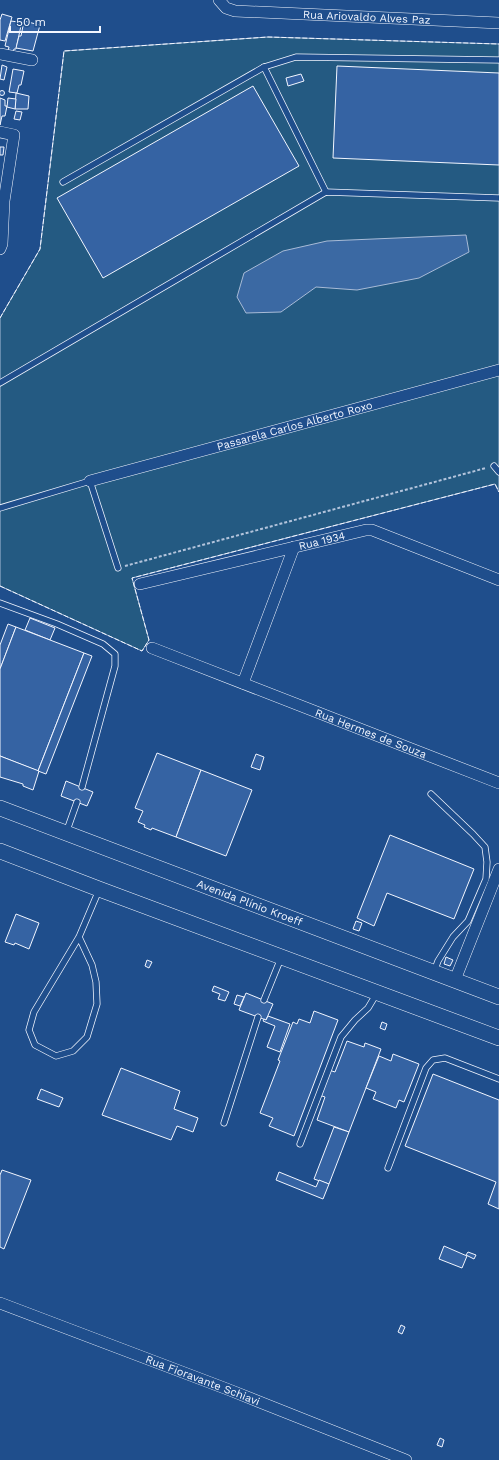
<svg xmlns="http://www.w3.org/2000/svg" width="499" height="1460" viewBox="0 0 499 1460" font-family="'Work Sans',sans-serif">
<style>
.green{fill:#245a82;stroke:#a8bbd7}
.water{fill:#3b69a3;stroke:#a8bbd7}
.building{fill:#3563a3;stroke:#f2f6ff}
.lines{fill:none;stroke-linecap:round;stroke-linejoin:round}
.lane-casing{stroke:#f2f6ff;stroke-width:7}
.street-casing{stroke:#f2f6ff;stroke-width:12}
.secondary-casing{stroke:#f2f6ff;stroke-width:16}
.path{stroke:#b3c4dc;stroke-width:2;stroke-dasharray:3 2;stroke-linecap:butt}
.lane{stroke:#1f4e8c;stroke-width:5.5}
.street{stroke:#1f4e8c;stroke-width:11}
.secondary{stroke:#1f4e8c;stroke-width:15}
.fence{stroke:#f2f6ff;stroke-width:1;stroke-dasharray:5 2;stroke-linecap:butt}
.labels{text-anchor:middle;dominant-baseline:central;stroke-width:3;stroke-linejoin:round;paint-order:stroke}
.street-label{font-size:11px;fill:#f2f6ff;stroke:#1f4e8c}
</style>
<rect width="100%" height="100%" fill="#1f4e8c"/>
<path class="green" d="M268 37 499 44V492L495 484 132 578 149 640 142 651 0 586V318L40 249 64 51Z"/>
<path class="water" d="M466 235 469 252 419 278 357 290 316 287 281 312 246 313 237 297 244 273 283 251 327 241Z"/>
<g class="building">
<path d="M2 14 12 17 5 41 0 40V20Z"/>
<path d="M18 20 22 21 16 49H14L13 52 8 51 9 47 5 46 11 21 18 22Z"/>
<path d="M24 21 40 25 33 51 16 48 19 36H21Z"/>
<path d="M2 65 7 67 4 80 0 79Z"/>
<path d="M337 66 499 73V165L333 158Z"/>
<path d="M13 69 24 71 21 85H19L17 93 9 92Z"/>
<path d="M301 74 304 81 288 86 286 78Z"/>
<path d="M253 86 299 166 103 278 57 198Z"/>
<circle cx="2" cy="93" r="2.5"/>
<path d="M16 93 29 96 28 109H15Z"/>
<path d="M0 98 5 100V106H7L5 116H2L0 125Z"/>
<path d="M8 98 16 99 15 109 7 107Z"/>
<path d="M16 111 22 112 20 120 14 119Z"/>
<path d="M0 147H4L3 155H0Z"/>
<path d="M30 618 55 628 50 640 25 630Z"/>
<path d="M8 624 16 627 0 669V645Z"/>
<path d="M16 627 84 653 38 771 0 756V669Z"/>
<path d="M84 653 92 656 46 774 38 771Z"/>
<path d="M157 753 201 770 176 837 152 828 151 830 144 827 145 825 138 822 143 811 135 808Z"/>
<path d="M256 754 264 757 260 770 251 767Z"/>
<path d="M0 756 39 771 33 790 23 786V784L0 777Z"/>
<path d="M201 770 252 790 226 856 176 837Z"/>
<path d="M66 781 93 792 87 806 61 796Z"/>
<path d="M390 835 474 869 454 919 387 893 374 926 357 918Z"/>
<path d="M16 914 39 923 29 949 15 943 14 945 5 942Z"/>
<path d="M356 921 362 923 359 931 353 929Z"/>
<path d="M446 957 453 960 450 966 444 964Z"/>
<path d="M147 960 152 962 149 968 145 966Z"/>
<path d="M214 986 229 992 225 1001 218 999 220 994 212 991Z"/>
<path d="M246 993 273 1004 266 1020 239 1010Z"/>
<path d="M237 995 244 997 240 1006 234 1004Z"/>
<path d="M314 1011 338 1020 294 1136 269 1126 273 1118 260 1113 280 1061 278 1060 293 1022 297 1024 299 1019 310 1023Z"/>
<path d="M268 1016 290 1024 280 1052 267 1047 275 1026 263 1021 264 1019 266 1020Z"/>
<path d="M382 1022 387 1024 385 1030 380 1028Z"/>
<path d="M347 1041 364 1047 365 1043 381 1049 349 1132 317 1120 325 1097 319 1095 329 1070 335 1072Z"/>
<path d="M393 1054 419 1064 404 1102 399 1100 396 1108 373 1099 376 1092 366 1088 379 1056 391 1061Z"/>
<path d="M121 1068 180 1091 174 1109 198 1118 193 1132 177 1126 171 1140 102 1115Z"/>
<path d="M433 1074 499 1100V1209L488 1204 496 1182 405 1146Z"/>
<path d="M41 1089 63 1098 59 1107 37 1099Z"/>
<path d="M334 1127 349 1132 329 1184 314 1179Z"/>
<path d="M2 1170 31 1180 4 1249 0 1247V1175Z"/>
<path d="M279 1172 316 1187 319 1180 329 1184 323 1199 276 1180Z"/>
<path d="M444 1246 467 1256 462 1268 439 1259Z"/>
<path d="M468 1252 476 1255 474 1259 466 1255Z"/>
<path d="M401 1325 405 1327 402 1334 398 1332Z"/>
<path d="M440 1438 444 1440 442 1447 437 1445Z"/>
</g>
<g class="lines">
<defs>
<g id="lane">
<path d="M264 67 326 192"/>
<path d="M63 182 264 67 296 57 499 60"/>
<path d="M0 383 326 192 499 198"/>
<path d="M494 466 499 472"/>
<path d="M0 508 90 481 118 568"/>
<path d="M0 603 57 624 103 644 115 654V666L82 787"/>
<path d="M431 794 473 834 485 847 487 862 486 879 468 921 453 937 438 961 434 972"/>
<path d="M66 833 77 802"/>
<path d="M79 937 92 965 96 982 97 1004 87 1037 73 1051 56 1056 35 1045 29 1030 34 1012 79 937 99 890"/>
<path d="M264 1000 281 958"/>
<path d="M224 1123 258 1017"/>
<path d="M300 1144 341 1037 355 1020 368 1008 377 993"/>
<path d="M388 1168 426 1068 433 1060 445 1058 499 1079"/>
</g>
<g id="street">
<path id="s1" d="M219 0 226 8 235 11 499 23"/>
<path d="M0 54 32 60"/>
<path d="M0 132 14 135 4 201 2 244 0 249"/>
<path id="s2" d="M90 481 499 370"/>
<path id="s3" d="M140 584 366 530H372L499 580"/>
<path id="s4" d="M152 648 499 783"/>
<path d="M243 683 294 547"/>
<path d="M455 980 499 869"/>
<path id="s5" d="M0 1303 227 1389 406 1460"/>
</g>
<g id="secondary">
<path id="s6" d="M0 808 499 997"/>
<path d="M0 851 99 889 499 1038"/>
</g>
</defs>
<use href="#lane" class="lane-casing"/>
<use href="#street" class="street-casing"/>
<use href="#secondary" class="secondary-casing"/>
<path class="path" d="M125 566 486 468"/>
<use href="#lane" class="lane"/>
<use href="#street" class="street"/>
<use href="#secondary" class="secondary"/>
<g class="fence">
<path d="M0 318 40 249 64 51 268 37 499 44"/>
<path d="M0 586 142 651 149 640 132 578 495 484 499 492"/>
</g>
</g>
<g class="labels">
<g class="street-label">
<text stroke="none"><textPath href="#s1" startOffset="152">Rua Ariovaldo Alves Paz</textPath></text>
<text stroke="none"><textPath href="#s2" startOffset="212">Passarela Carlos Alberto Roxo</textPath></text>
<text stroke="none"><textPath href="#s3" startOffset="187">Rua 1934</textPath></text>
<text stroke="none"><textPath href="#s4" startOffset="235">Rua Hermes de Souza</textPath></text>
<text stroke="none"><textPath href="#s6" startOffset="267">Avenida Plínio Kroeff</textPath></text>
<text stroke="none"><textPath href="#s5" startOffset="217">Rua Fioravante Schiavi</textPath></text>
</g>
</g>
<path d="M10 26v6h90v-6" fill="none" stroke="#f2f6ff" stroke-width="2"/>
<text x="16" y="26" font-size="12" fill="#f2f6ff" stroke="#1f4e8c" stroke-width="3" paint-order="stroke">50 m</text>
</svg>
